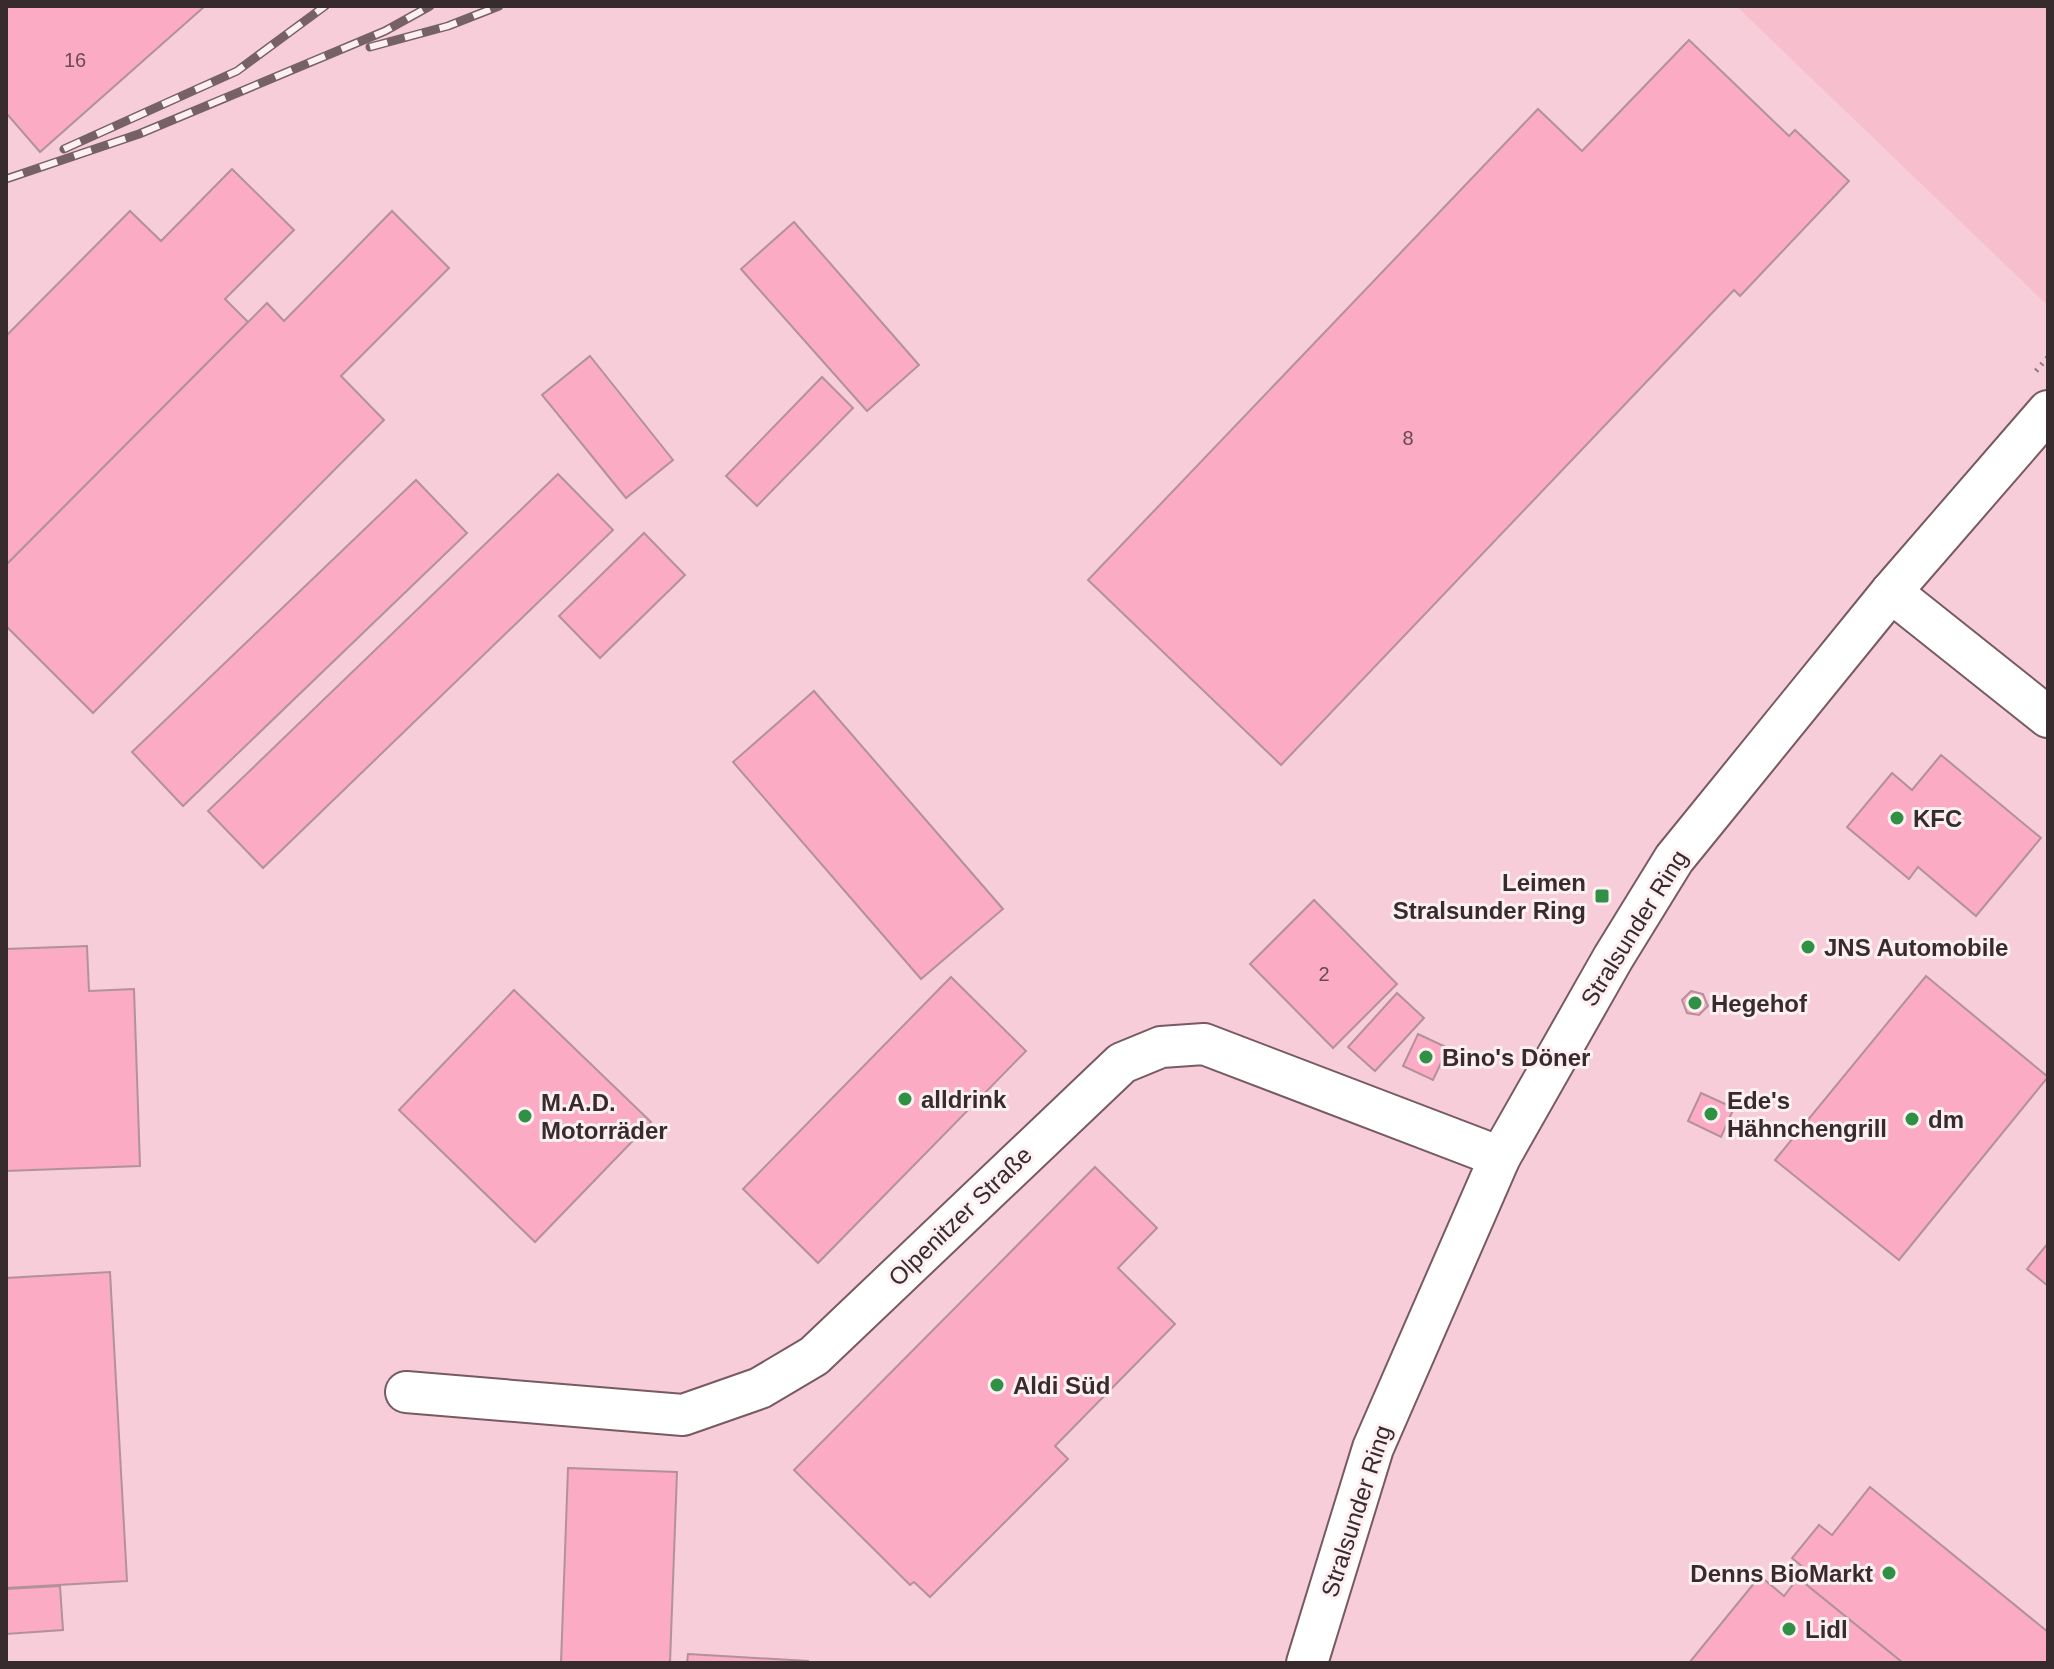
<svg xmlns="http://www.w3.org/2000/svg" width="2054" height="1669" viewBox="0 0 2054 1669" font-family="Helvetica,sans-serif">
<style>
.built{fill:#f7cdd9}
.green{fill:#f7bece}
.building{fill:#fbabc3;stroke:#b2929a;stroke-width:2}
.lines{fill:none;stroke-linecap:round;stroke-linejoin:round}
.street-casing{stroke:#775a62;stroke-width:44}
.path{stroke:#927b81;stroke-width:5;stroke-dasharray:2 6;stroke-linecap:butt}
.street{stroke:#fff;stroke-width:40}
.rail-casing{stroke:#756166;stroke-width:9}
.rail{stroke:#fdeff2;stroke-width:6;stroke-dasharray:18;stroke-linecap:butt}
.poi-dot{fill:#309145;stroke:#fdeff2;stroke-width:3}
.labels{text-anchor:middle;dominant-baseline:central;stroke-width:6;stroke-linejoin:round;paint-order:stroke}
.number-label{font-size:20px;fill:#694b53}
.poi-label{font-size:24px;font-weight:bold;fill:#382b2e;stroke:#fdeff2;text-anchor:start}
.street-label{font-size:24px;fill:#382b2e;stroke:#fdeff2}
</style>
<rect width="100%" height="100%" fill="#fedbe5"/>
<path class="built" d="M6 6H1736L2048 306V1663H6Z"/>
<path class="green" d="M1736 6H2048V306Z"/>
<g class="building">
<path d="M6 6H205L40 152 6 113Z"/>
<path d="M1689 40 1789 136 1795 130 1849 181 1740 296 1734 290 1281 765 1088 580 1538 109 1582 151Z"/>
<path d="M232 169 294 230 225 299 248 322 6 565V336L130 211 161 241Z"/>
<path d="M392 211 449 268 341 376 384 420 93 713 6 626V565L267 303 284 321Z"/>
<path d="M794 222 919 365 867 411 741 269Z"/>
<path d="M590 356 673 460 626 498 542 395Z"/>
<path d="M822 377 853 408 757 506 726 476Z"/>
<path d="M558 474 613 530 263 868 208 811Z"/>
<path d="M416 480 467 533 183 806 132 752Z"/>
<path d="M644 533 685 575 600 658 559 616Z"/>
<path d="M814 691 1003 909 921 979 733 762Z"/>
<path d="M1941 755 2041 838 1976 916 1918 867 1909 879 1847 827 1892 773 1912 790Z"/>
<path d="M1314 900 1397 984 1333 1048 1250 964Z"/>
<path d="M87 946 89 991 134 989 140 1166 6 1171V949Z"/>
<path d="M1926 976 2048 1077 1899 1260 1775 1160Z"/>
<path d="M951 977 1026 1051 818 1263 743 1189Z"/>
<path d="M514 990 651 1122 535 1242 399 1110Z"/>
<path d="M1691 991 1703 994 1708 1006 1699 1015 1687 1013 1682 1000Z"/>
<path d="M1397 993 1424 1018 1375 1071 1348 1047Z"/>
<path d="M1418 1034 1448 1048 1433 1080 1403 1066Z"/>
<path d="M1701 1093 1734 1108 1721 1137 1688 1121Z"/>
<path d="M1095 1167 1157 1228 1118 1268 1175 1324 1055 1446 1068 1459 930 1597 914 1582 910 1585 794 1470Z"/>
<path d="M2048 1243V1286L2027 1269Z"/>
<path d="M110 1272 127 1581 6 1588V1278Z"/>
<path d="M568 1468 677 1472 670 1663H561Z"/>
<path d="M1870 1487 2048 1632V1663H1903L1798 1578 1805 1569 1792 1558 1819 1525 1832 1535Z"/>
<path d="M1760 1576 1784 1596 1798 1578 1903 1663H1689Z"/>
<path d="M60 1586 63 1630 6 1634V1589Z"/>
<path d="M688 1654 808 1661V1663H687Z"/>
</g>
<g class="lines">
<defs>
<g id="street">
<path d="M1891 592 2048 717"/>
<path d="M406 1392 683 1415 760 1388 814 1356 1122 1063 1161 1047 1204 1044 1500 1157"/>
<path d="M1307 1663 1373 1448 1500 1157 1613 958 1674 859 1891 592 2048 411"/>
</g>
</defs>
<use href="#street" class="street-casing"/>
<path class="path" d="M2036 371 2048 357"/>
<use href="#street" class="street"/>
<defs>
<g id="rail">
<path d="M370 47 448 26 499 6"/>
<path d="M64 149 237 71 325 6"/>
<path d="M6 179 139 134 385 31 430 6"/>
</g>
</defs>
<use href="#rail" class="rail-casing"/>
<use href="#rail" class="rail"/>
</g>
<g class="poi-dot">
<circle cx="1897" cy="818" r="8"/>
<rect x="1594" y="888" width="16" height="16" rx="4"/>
<circle cx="1808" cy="947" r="8"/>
<circle cx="1695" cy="1003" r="8"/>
<circle cx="1426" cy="1057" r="8"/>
<circle cx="905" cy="1099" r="8"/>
<circle cx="1711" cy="1114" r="8"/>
<circle cx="525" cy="1116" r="8"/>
<circle cx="1912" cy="1119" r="8"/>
<circle cx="997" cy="1385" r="8"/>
<circle cx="1889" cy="1573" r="8"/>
<circle cx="1789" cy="1629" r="8"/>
</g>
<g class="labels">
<g class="number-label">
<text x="75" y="60">16</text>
<text x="1408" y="438">8</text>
<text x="1324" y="974">2</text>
</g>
<g class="poi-label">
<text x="1913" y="818">KFC</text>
<text x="1586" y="882" text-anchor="end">Leimen<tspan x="1586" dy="28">Stralsunder Ring</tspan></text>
<text x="1824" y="947">JNS Automobile</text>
<text x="1711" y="1003">Hegehof</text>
<text x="1442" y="1057">Bino's Döner</text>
<text x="921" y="1099">alldrink</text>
<text x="1727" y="1100">Ede's<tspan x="1727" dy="28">Hähnchengrill</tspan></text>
<text x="541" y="1102">M.A.D.<tspan x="541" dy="28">Motorräder</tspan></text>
<text x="1928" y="1119">dm</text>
<text x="1013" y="1385">Aldi Süd</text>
<text x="1873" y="1573" text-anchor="end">Denns BioMarkt</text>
<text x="1805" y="1629">Lidl</text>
</g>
<g class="street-label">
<text transform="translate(1634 928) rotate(-58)">Stralsunder Ring</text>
<text transform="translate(960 1216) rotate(-44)">Olpenitzer Straße</text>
<text transform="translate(1356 1511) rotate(-72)">Stralsunder Ring</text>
</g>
</g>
<rect width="2054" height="1669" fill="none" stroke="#382b2e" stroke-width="16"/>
</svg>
